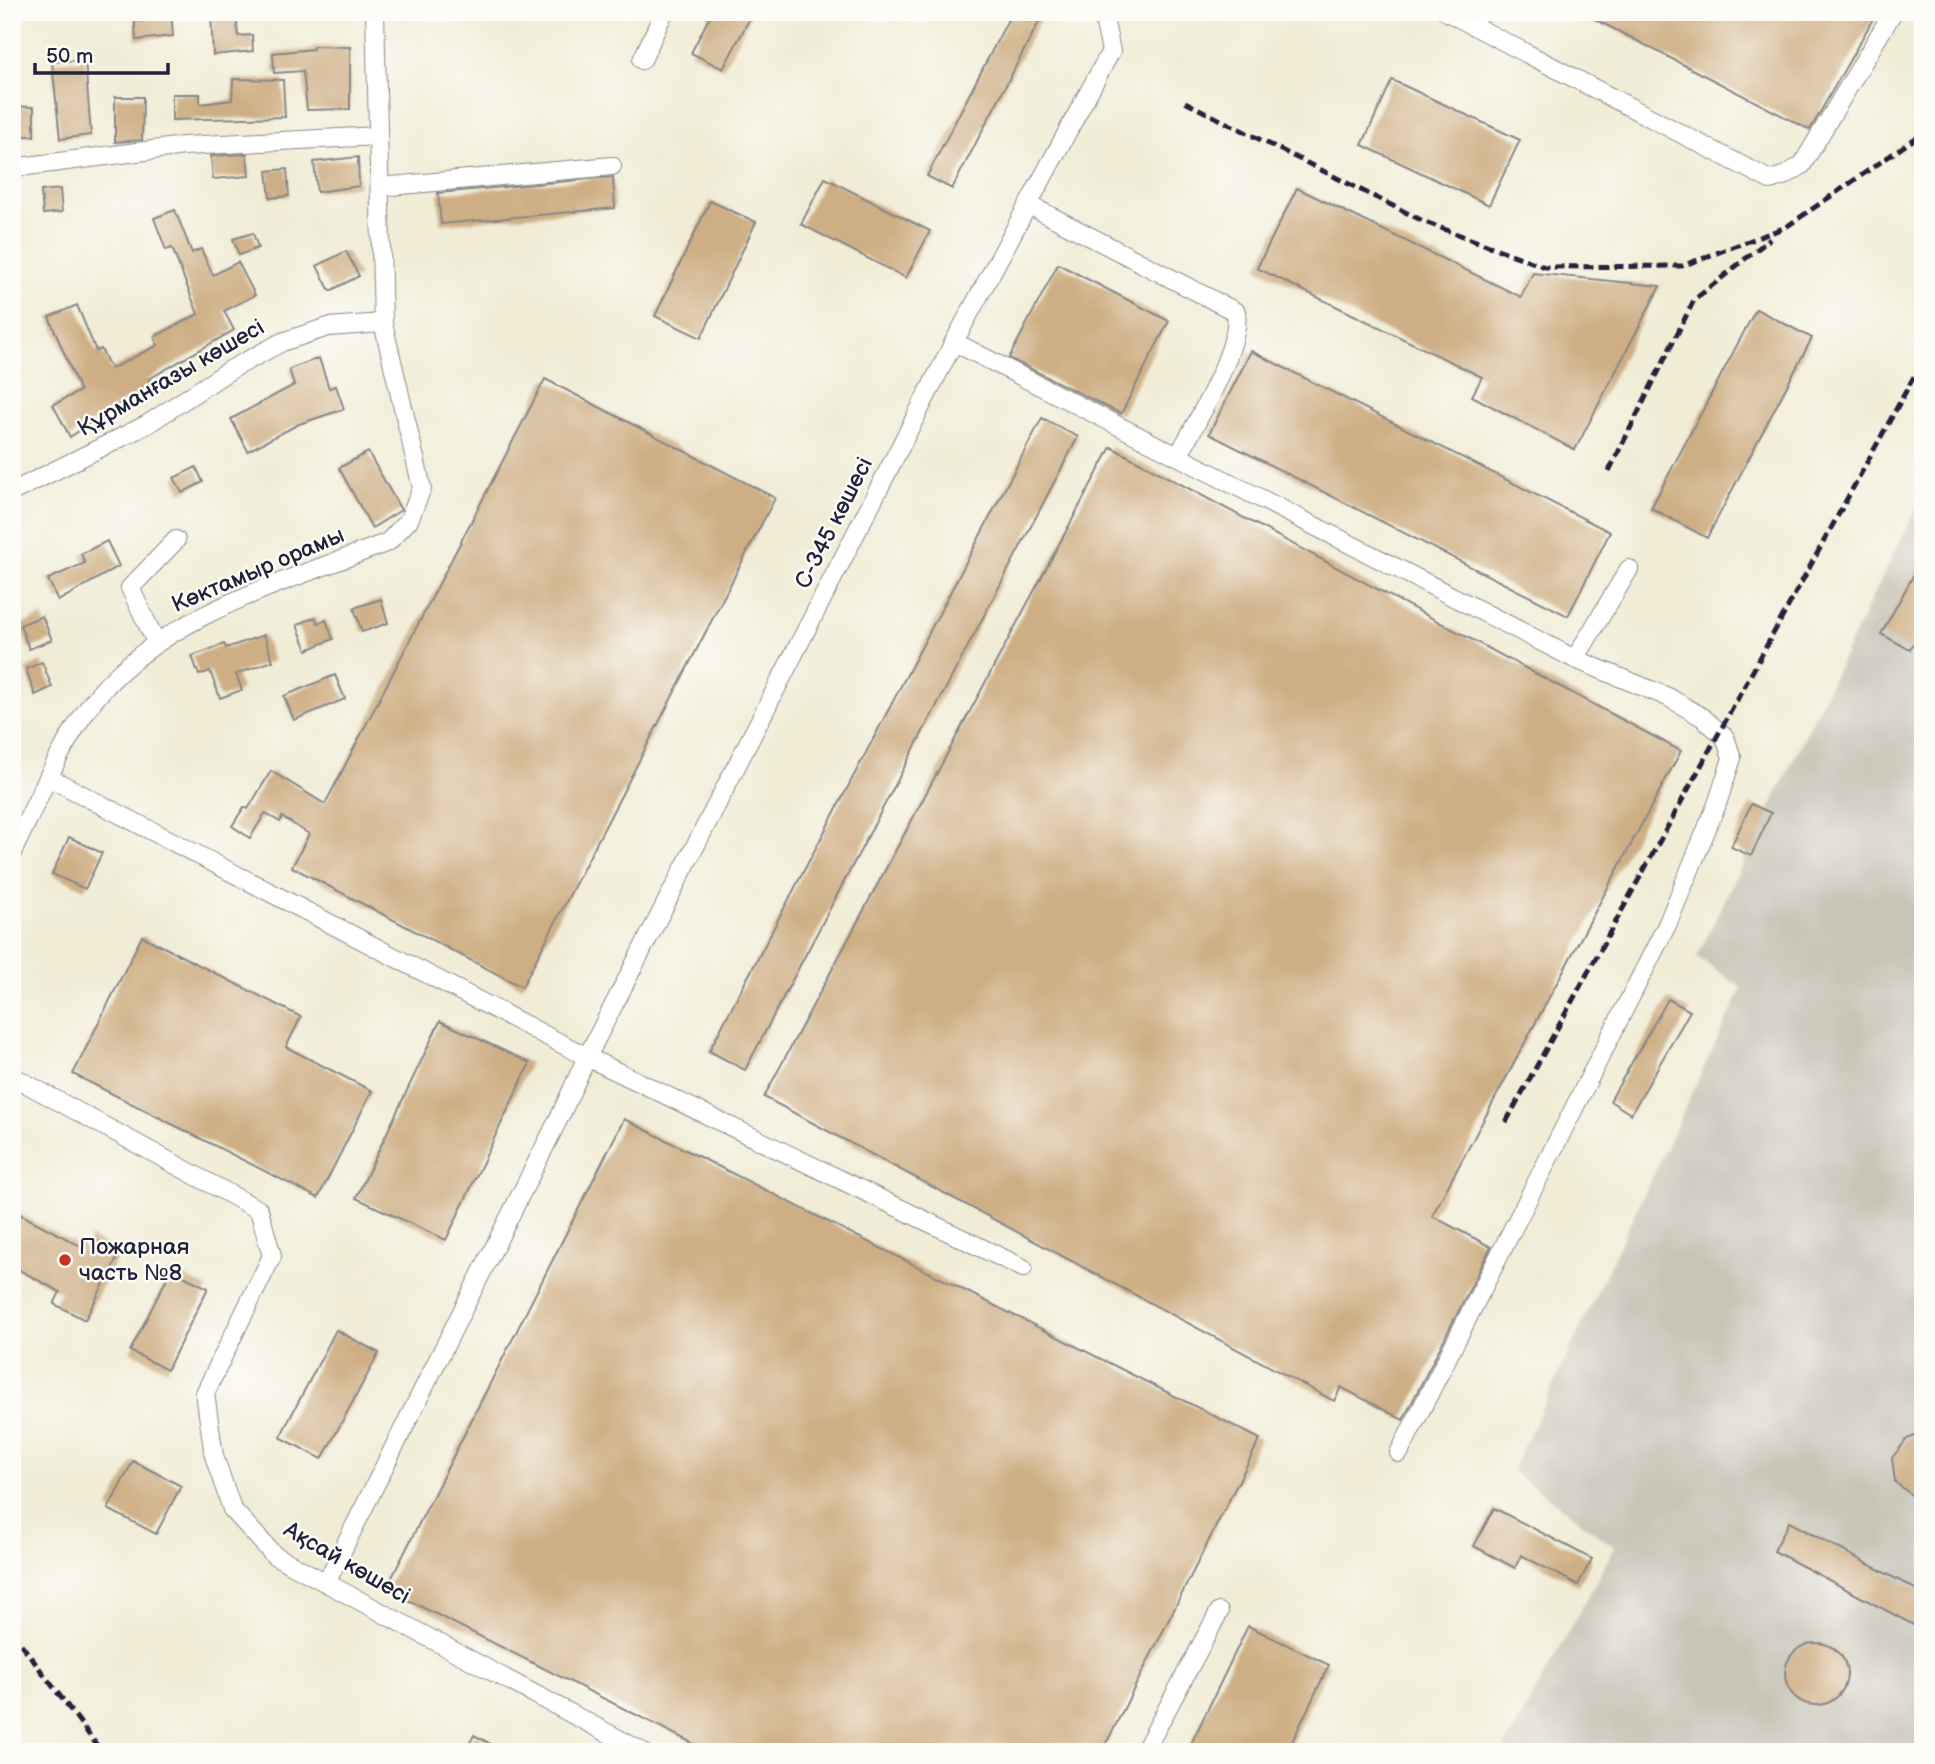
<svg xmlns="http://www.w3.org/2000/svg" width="1935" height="1764" viewBox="0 0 1935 1764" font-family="'Balsamiq Sans',sans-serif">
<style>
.industrial{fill:#c8c4b8}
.building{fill:#ceae84}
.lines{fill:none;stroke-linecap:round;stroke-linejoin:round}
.minor-casing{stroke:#898788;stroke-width:20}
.minor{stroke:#fff;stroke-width:18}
.rail{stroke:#22223b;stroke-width:5;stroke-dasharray:10 5;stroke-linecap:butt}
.poi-dot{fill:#c8321e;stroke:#fdfcf7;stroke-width:2.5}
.labels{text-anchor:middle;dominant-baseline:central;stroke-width:5;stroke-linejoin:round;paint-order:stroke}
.street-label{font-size:23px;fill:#22223b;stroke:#fdfcf7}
.poi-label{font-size:23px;fill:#22223b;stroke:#fdfcf7;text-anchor:start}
</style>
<rect width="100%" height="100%" fill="#fdfcf7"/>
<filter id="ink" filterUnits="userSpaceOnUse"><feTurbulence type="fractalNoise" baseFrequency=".0143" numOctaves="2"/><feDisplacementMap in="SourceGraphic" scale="14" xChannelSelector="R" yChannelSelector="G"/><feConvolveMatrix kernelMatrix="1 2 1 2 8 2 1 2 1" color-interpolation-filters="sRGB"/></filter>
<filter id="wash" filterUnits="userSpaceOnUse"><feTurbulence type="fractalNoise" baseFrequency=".00686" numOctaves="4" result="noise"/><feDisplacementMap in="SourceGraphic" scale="28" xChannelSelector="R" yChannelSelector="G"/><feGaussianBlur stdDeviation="1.57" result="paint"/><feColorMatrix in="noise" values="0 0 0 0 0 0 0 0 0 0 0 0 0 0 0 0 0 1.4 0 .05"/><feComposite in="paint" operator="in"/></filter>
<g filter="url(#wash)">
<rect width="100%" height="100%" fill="#f0ecd6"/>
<path class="industrial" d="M1923 494V1752H1502L1615 1547 1512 1471 1742 988 1697 957Z"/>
<g id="blocks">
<g class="building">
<path d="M134 12H171L173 36 136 40Z"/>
<path d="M211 12H236L238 36 252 35 253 51 213 55Z"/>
<path d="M712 12H753L723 69 691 53Z"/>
<path d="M1012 12H1044L952 189 927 176Z"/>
<path d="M1581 12H1877L1810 130Z"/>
<path d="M313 46 350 47V109L307 110 303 71 274 73 273 53 313 49Z"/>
<path d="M85 60 91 135 60 139 52 62Z"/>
<path d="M233 79 283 80 285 117 172 120V94H200V104L232 100Z"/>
<path d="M1392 80 1520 140 1489 205 1362 145Z"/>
<path d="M115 97H143L142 140 115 142Z"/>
<path d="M12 106 34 107V136H12Z"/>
<path d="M247 154 249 176 213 179 211 156Z"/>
<path d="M358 157 359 186 317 192 314 162Z"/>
<path d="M287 169 289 196 270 198 267 171Z"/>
<path d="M613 177 615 208 441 224 438 193Z"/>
<path d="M825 178 930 231 906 278 801 224Z"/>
<path d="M1297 188 1521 297 1533 273 1660 286 1575 450 1472 396 1482 377 1257 268Z"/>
<path d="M60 189 62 212 43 214 41 191Z"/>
<path d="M710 201 756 222 701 338 655 316Z"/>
<path d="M175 210 192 253 201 249 213 275 238 262 255 295 224 311 234 330 149 379 152 386 122 402 70 437 53 405 80 391 49 317 77 305 96 351 101 349 111 369 158 345 154 337 198 314 172 248 166 250 154 218Z"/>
<path d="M253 233 258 248 239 255 233 239Z"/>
<path d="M346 251 359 276 330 291 317 266Z"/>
<path d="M1058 264 1169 321 1121 414 1009 358Z"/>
<path d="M1756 309 1812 338 1707 538 1651 508Z"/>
<path d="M1251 351 1610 532 1568 616 1209 434Z"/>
<path d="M319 358 329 388 336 386 344 409 299 424 248 451 231 419 294 385 289 369Z"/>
<path d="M545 379 775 498 522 987 292 867 309 834 282 817 280 822 265 813 250 838 232 826 244 807 248 809 271 771 325 804Z"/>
<path d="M1042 418 1078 437 745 1070 709 1051Z"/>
<path d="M1111 447 1681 751 1432 1216 1491 1247 1403 1420 1341 1387 1334 1401 764 1097Z"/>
<path d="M368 452 401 510 372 528 339 468Z"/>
<path d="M196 467 203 482 182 493 174 478Z"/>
<path d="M107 541 119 566 58 601 48 579 85 563 81 554Z"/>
<path d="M1923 558V627L1910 650 1881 634Z"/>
<path d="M381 599 388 623 362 632 354 608Z"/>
<path d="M42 616 52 640 29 649 20 625Z"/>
<path d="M315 617 318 623 326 620 333 639 307 650 297 625Z"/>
<path d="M264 635 273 661 236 674 242 690 220 698 210 671 199 675 192 656 224 644 226 648Z"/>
<path d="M42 662 52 687 35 695 26 669Z"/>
<path d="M335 675 345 699 294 720 284 696Z"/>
<path d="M1751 804 1771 813 1751 856 1731 847Z"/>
<path d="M69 837 102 853 85 889 52 874Z"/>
<path d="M142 936 301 1017 286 1047 372 1091 318 1198 73 1074Z"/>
<path d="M1668 999 1690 1011 1631 1114 1610 1101Z"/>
<path d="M440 1021 530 1063 446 1240 356 1198Z"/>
<path d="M624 1119 1260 1439 1102 1752H710L386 1589Z"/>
<path d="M16 1212 84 1248 90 1237 120 1253 85 1320 54 1304 60 1292 12 1266V1219Z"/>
<path d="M171 1270 208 1288 167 1370 130 1351Z"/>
<path d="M336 1330 379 1353 322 1459 280 1437Z"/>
<path d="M1923 1433V1497H1914L1895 1482 1892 1458 1907 1439Z"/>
<path d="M133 1461 181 1486 156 1534 108 1509Z"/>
<path d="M1494 1508 1592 1559 1578 1585 1521 1555 1515 1568 1474 1546Z"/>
<path d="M1789 1522 1923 1593V1630L1774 1551Z"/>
<path d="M1248 1626 1329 1665 1287 1752H1187Z"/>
<circle cx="1816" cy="1674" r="31"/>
<path d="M474 1735 505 1752H465Z"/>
</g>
</g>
</g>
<g filter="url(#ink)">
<use href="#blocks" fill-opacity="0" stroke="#898788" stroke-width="2"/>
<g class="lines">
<defs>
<g id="minor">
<path d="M1447 12 1770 180 1786 175 1802 165 1893 12"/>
<path d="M642 60 664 12"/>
<path d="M12 168 184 146 378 136"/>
<path d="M380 187 612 166"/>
<path d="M1029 205 1236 312C1242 346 1195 425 1178 456"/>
<path d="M954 342 1575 659 1629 569"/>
<path d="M12 492 146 425 230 370 282 342 328 327 383 323"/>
<path d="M156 642 130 588 176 540"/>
<path d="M48 777 587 1057 954 342 1111 51 1104 19 1095 12"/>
<path d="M12 853C36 804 64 736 99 694 169 612 290 581 388 542L409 520 422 488 383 323 375 12"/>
<path d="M12 1076 259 1210 272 1256 205 1393 214 1456 232 1509 274 1555 643 1752"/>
<path d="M1399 1453 1667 925 1717 804 1732 758 1725 737 1702 717 1668 697 1575 659"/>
<path d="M326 1583 562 1112 587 1057 1023 1268"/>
<path d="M1144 1752 1219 1612"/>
</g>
</defs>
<use href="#minor" class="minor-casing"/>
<use href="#minor" class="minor"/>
<g class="rail">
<path d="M1185 102 1425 222 1545 267 1682 266 1786 227 1923 133"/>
<path d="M1609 471 1694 300 1770 239"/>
<path d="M1506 1122 1923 360"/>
<path d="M12 1632 102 1752"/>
</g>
</g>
</g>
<circle class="poi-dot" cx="65" cy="1260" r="7"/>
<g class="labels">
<g class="street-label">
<text transform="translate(171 378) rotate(-30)">Құрманғазы көшесі</text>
<text transform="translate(834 523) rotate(-63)">С-345 көшесі</text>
<text transform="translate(258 570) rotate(-23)">Көктамыр орамы</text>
<text transform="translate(347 1563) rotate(30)">Ақсай көшесі</text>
</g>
<g class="poi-label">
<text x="79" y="1247">Пожарная<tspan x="79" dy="26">часть №8</tspan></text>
</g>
</g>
<rect width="1935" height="1764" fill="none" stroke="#fdfcf7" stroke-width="42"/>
<path d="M35 63v10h133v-10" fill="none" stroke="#22223b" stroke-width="3.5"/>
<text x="46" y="63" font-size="21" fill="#22223b" stroke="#fdfcf7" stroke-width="5" paint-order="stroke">50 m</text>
</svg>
